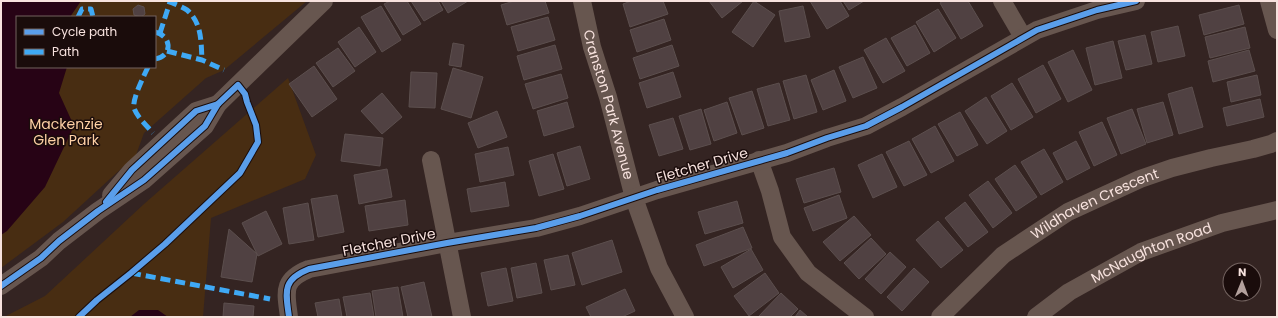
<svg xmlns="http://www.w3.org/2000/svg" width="1278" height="318" viewBox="0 0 1278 318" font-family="Poppins,sans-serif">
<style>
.green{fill:#482d12;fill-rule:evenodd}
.water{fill:#270315}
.building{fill:#504142;stroke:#5c4f4e}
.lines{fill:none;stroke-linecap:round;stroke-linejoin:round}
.minor{stroke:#67564f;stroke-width:18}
.quiet{stroke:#3fa9f5;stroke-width:5;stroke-dasharray:10 5;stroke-linecap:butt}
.cycleway-casing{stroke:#1a0c0b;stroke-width:8}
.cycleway{stroke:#5a9eea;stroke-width:6}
.labels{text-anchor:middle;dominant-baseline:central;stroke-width:3;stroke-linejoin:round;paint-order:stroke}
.street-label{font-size:14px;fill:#f7e2de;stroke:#1a0c0b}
.park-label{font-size:14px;fill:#fed0a5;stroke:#1a0c0b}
</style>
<rect width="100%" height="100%" fill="#342422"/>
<g class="green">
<path d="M1 1H307L224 70 206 78 144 133 136 155 63 222 1 268ZM17 17H155V67H17Z"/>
<path d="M288 78 316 155 305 179 211 218 203 317H4L45 296 144 204Z"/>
</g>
<g class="water">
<path d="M1 1H81L70 17H17V67H67L59 93 74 126 45 187 7 231 1 235Z"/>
<path d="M139 310H158L168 317H130Z"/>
</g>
<g class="building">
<path d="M390 1H407L421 24 403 35 384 4Z"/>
<path d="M411 1H438L443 10 424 21Z"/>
<path d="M441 1H468L448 13Z"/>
<path d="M514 1H545L549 13 507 25 501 5Z"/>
<path d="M631 1H663L668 14 630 27 623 4Z"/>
<path d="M709 1H743L722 18Z"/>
<path d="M754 1 775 15 753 47 732 32Z"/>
<path d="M810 1H840L849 16 827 29Z"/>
<path d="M843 1H864L849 10Z"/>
<path d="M943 1H968L983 26 961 39 940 3Z"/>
<path d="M138 5 144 7 145 14 141 17 134 15 133 9Z"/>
<path d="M1239 5 1244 24 1204 35 1199 15Z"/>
<path d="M381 6 401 40 382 52 361 17Z"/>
<path d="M803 6 810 37 785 42 779 11Z"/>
<path d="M938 9 956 38 934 52 916 22Z"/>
<path d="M548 17 555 40 518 51 511 27Z"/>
<path d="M664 19 671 40 637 52 630 30Z"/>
<path d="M915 25 930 53 907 66 891 38Z"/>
<path d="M1178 26 1185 56 1158 62 1151 32Z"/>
<path d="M359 27 376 52 355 67 338 42Z"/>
<path d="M1245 27 1250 48 1210 58 1205 37Z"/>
<path d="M1145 35 1152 64 1126 70 1118 41Z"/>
<path d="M886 38 905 71 883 83 864 50Z"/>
<path d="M1113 41 1122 78 1095 85 1086 48Z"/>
<path d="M453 43 464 45 461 67 449 65Z"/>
<path d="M555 45 562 69 524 80 517 56Z"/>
<path d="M672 45 679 66 640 79 633 58Z"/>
<path d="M338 48 355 71 333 87 316 63Z"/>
<path d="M1073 50 1092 90 1068 102 1048 62Z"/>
<path d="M1249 50 1255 71 1213 82 1208 61Z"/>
<path d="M863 57 877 88 853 98 839 67Z"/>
<path d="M1043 65 1061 99 1036 113 1018 79Z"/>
<path d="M314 66 337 99 312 117 289 84Z"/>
<path d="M453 68 483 77 471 118 441 109Z"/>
<path d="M834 70 846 101 823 110 811 80Z"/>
<path d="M411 72 437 73 435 108 409 107Z"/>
<path d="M673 72 681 97 647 108 639 83Z"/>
<path d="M561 74 568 98 533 109 525 84Z"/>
<path d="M806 75 817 112 794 119 783 81Z"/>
<path d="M1257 75 1261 95 1231 102 1227 82Z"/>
<path d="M779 83 790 120 768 126 757 89Z"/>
<path d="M1012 83 1033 117 1011 130 991 96Z"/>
<path d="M1192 87 1203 127 1179 134 1168 94Z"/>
<path d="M752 91 764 128 742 135 729 98Z"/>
<path d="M382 93 402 117 382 134 361 111Z"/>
<path d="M986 97 1007 131 987 144 965 111Z"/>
<path d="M1260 99 1264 117 1227 126 1223 108Z"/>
<path d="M567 102 574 127 544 136 537 111Z"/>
<path d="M727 102 737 133 714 141 704 110Z"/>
<path d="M1163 102 1173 135 1147 143 1137 109Z"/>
<path d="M701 109 711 144 690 150 679 116Z"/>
<path d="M1132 109 1146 144 1121 154 1107 118Z"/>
<path d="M497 111 507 137 478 148 468 123Z"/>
<path d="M960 112 978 145 957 156 938 124Z"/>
<path d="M673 118 683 149 659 156 649 125Z"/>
<path d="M1102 122 1117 155 1094 166 1079 132Z"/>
<path d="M935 126 954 161 931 173 912 139Z"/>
<path d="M345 134 383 138 380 166 341 161Z"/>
<path d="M909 141 927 175 904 186 886 152Z"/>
<path d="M1076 141 1090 168 1067 180 1053 153Z"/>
<path d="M580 146 590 179 567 186 557 153Z"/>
<path d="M508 147 514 175 480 182 475 154Z"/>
<path d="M1044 149 1063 182 1041 195 1021 162Z"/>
<path d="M553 154 564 189 539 196 529 161Z"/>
<path d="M882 154 897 187 873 198 858 165Z"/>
<path d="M1015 165 1037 197 1016 211 995 179Z"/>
<path d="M834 168 841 192 804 203 796 179Z"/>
<path d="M387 169 392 197 359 204 354 175Z"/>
<path d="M988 181 1012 213 993 228 969 195Z"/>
<path d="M505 182 509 206 471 212 467 189Z"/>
<path d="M337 195 344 232 318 237 311 199Z"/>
<path d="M839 195 847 218 813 231 804 208Z"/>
<path d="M405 200 408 225 369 231 365 206Z"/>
<path d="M737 201 743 223 705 234 698 212Z"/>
<path d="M965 202 988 232 968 247 945 218Z"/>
<path d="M308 203 314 240 289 244 283 208Z"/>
<path d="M266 211 282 244 258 256 242 223Z"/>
<path d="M854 216 871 235 840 261 823 242Z"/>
<path d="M938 221 963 250 941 268 916 240Z"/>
<path d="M743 227 752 248 704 266 696 245Z"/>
<path d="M229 229 257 254 252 282 221 277Z"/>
<path d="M871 238 886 254 859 279 844 263Z"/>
<path d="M612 240 622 272 582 285 572 253Z"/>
<path d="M751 249 763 270 733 288 721 267Z"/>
<path d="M890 252 906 267 881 294 865 279Z"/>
<path d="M568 255 575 285 551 290 544 260Z"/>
<path d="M536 263 542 293 517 298 511 268Z"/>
<path d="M506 268 513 301 488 306 481 273Z"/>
<path d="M914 268 929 282 902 311 887 297Z"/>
<path d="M765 273 779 293 749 316 734 296Z"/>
<path d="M424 282 432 317H408L401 287Z"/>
<path d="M398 287 403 317H376L372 291Z"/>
<path d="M625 289 635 311 622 317H591L586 307Z"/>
<path d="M370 293 374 317H347L343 297Z"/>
<path d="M781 293 798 309 790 317H758Z"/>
<path d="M339 299 342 317H318L315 303Z"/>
<path d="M224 303 254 306 253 317H223Z"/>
<path d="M800 310 808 317H795Z"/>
</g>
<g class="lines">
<g class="minor">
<path id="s1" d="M582 1 592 47 608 97 634 198 659 268 685 317"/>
<path d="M1002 1 1023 37"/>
<path d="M1269 1 1277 30"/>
<path d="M431 160 462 317"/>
<path d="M759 160 770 191 782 237 808 273 865 317"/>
<path d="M111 195 132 170 196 111 218 104"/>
<path d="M1 286 41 258 59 241 98 211 144 180 205 126 218 104 324 1"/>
<path d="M289 317C286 293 281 280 309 269L447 243 536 228 580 216 657 190 787 153 827 138 866 126 902 107 1037 30 1097 10 1136 1"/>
<path id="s2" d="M940 317 1003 255 1068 212 1140 179 1172 168 1211 158 1253 149 1271 144 1277 141"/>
<path id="s3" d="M1036 317 1069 292 1141 252 1222 223 1277 210"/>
</g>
<g class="quiet">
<path d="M78 17 82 9H91L93 17"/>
<path d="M155 32C172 36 173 56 155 59"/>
<path d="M160 33 170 2C175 4 182 7 187 10 202 23 201 42 202 60"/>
<path d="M167 51 202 60 224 70"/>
<path d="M148 67C144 76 132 99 134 108 137 117 147 126 153 133"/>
<path d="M131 273 270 299"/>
</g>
<defs>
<g id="cycleway">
<path d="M106 202 132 170 196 111 218 104"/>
<path d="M1 286 41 258 59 241 98 211 144 180 205 126 218 104 238 85 245 94 247 102 256 125 258 142 240 173 165 244 131 273 97 300 79 317"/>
<path d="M289 317C286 293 281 280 309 269L447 243 536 228 580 216 657 190 787 153 827 138 866 126 902 107 1037 30 1097 10 1136 1"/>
</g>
</defs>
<use href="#cycleway" class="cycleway-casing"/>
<use href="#cycleway" class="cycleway"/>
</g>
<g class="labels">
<g class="street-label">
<text stroke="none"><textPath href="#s1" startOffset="107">Cranston Park Avenue</textPath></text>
<text transform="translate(702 165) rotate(-16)">Fletcher Drive</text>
<text stroke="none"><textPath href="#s2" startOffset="194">Wildhaven Crescent</textPath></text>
<text transform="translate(389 242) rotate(-11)">Fletcher Drive</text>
<text stroke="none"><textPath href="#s3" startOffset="133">McNaughton Road</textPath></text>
</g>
<g class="park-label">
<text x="66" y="124">Mackenzie<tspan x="66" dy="16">Glen Park</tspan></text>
</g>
</g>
<rect width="1278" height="318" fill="none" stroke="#f7e2de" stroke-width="4"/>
<rect x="16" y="16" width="140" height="52" fill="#1a0c0b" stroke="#72625f"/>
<rect x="24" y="29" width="20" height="6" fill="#5a9eea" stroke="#72625f"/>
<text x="52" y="36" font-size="12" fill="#f7e2de">Cycle path</text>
<rect x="24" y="49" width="20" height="6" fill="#3fa9f5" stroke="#72625f"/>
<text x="52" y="56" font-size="12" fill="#f7e2de">Path</text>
<g transform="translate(1242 282) rotate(1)"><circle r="19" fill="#1a0c0b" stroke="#72625f"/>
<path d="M0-3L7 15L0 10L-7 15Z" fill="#b3a09c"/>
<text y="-6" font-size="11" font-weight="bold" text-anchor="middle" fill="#f7e2de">N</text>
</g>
</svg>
